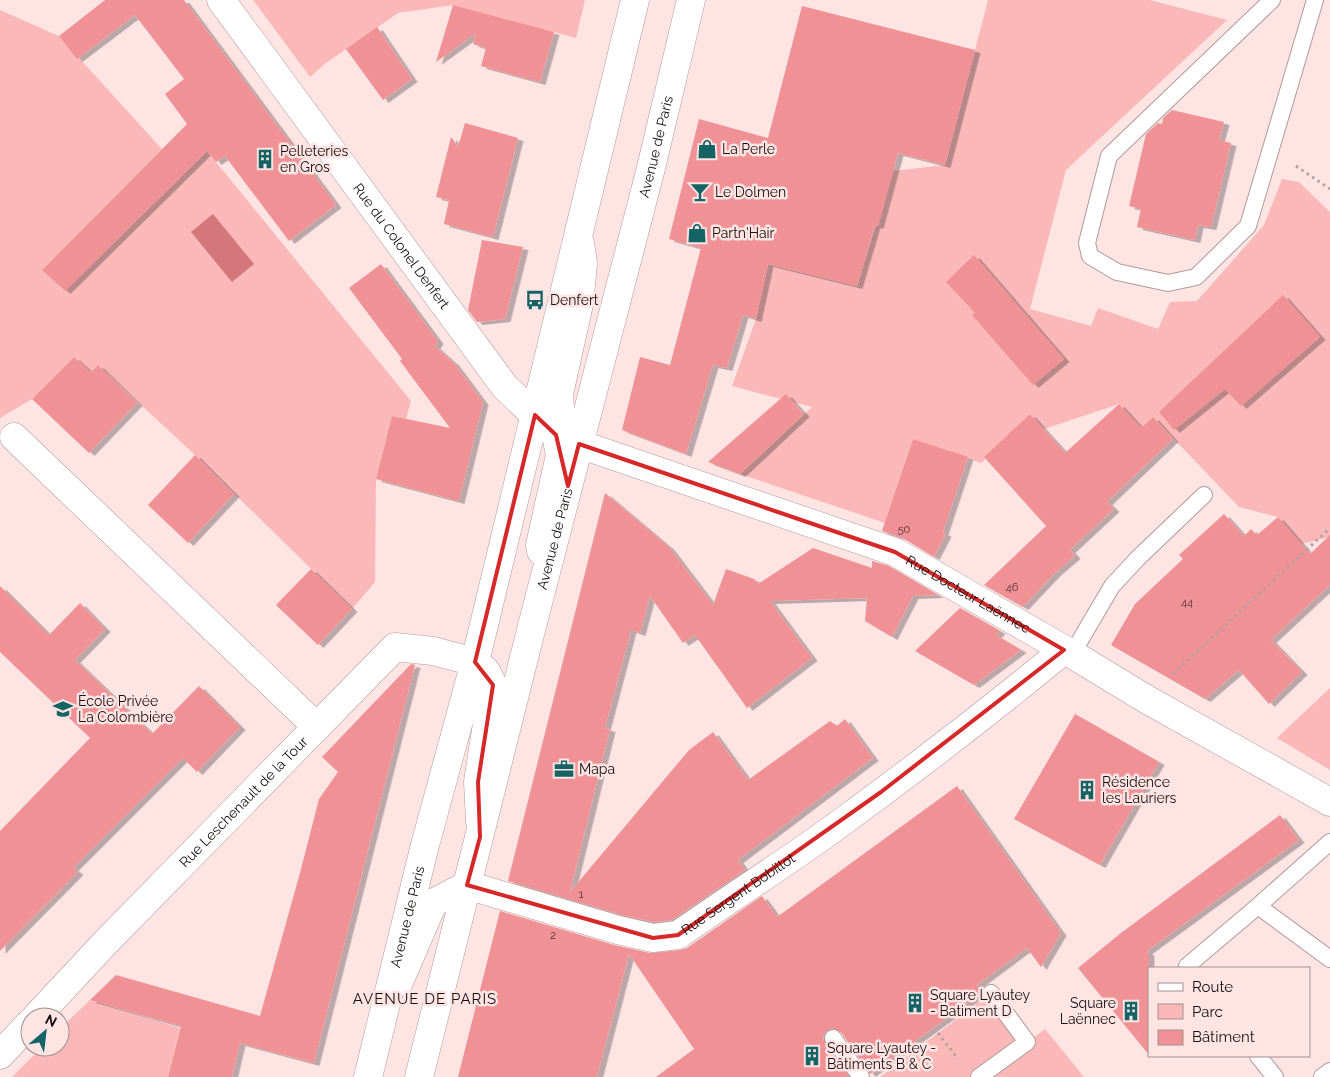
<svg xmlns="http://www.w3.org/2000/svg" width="1330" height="1077" viewBox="0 0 1330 1077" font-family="Raleway,sans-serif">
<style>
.green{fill:#fbb8b9}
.water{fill:#d3777b}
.building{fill:#f09295;filter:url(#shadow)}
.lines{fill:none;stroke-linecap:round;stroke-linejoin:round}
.lane-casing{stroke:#b19999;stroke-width:18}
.street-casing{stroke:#b19999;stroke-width:29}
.secondary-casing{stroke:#b19999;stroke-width:29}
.path{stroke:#b5a0a0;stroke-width:3;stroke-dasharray:2.5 4;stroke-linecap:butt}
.lane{stroke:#fff;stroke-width:16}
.street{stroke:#fff;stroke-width:28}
.secondary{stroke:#fff;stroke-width:28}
.marked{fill:none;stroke:#d62828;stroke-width:4;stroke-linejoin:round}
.labels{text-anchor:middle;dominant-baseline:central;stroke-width:5;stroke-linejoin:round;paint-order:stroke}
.number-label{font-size:11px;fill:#4d3030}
.street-label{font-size:14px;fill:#170f0f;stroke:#ffe4e4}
.poi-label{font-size:14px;fill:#170f0f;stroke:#ffe4e4;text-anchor:start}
.neighbourhood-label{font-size:15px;letter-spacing:1px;fill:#170f0f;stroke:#ffe4e4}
</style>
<defs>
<filter id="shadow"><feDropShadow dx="5.5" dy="3" stdDeviation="0" flood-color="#0004"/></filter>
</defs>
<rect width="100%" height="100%" fill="#ffe4e4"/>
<g class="green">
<path d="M253 0H585L576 38 453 5 398 13 326 63 310 77Z"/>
<path d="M988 0H1150L1227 20 1066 170 1030 309 1091 326 1098 308 1158 329 1170 302 1197 301 1264 225 1282 179 1299 182 1330 212V537L1301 544 1278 517 1239 507 1153 417 1141 428 1119 404 1044 429 1030 414 981 463 913 439 885 523 740 474 812 407 732 386 756 319 768 264 857 286 893 171 945 165Z"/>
<path d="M0 10 59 36 162 149 43 269 64 291 207 151 411 401 406 419 392 416 376 479 375 582 352 609 195 455 99 366 91 373 74 357 32 399 0 418Z"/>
<path d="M1330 688V770L1277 738Z"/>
<path d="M991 993 1028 1042 1045 1029 1084 1077H880Z"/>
<path d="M90 1000 180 1028 168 1077H12L42 1047H60V1029Z"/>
</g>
<path class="water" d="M213 214 254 264 232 282 191 232Z"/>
<g class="building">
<path d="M105 0H184L336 205 289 241 225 156 216 162 207 151 65 291 42 270 187 124 165 94 184 79 135 15 77 59 59 36Z"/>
<path d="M453 5 554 32 540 82 481 66 486 48 473 44 476 33 436 62Z"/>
<path d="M802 6 975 50 945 165 898 153 878 226 875 225 857 286 768 264 756 319 743 315 727 368 713 365 686 454 622 430 640 357 670 365 701 248 669 239 699 119 768 138Z"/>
<path d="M377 27 412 79 383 100 346 49Z"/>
<path d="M1172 110 1224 122 1219 140 1231 143 1211 227 1198 225 1195 240 1137 227 1141 209 1129 206 1146 134 1158 123 1162 124 1163 118Z"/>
<path d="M465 123 518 138 493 237 444 224 449 200 436 197 451 137 458 147Z"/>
<path d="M482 240 523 247 505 319 477 322 468 310Z"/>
<path d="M974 255 1064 359 1033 385 972 315 975 313 946 282Z"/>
<path d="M381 264 438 341 435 346 454 363 483 402 459 501 376 479 392 416 450 428 400 361 402 359 349 288Z"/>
<path d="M1283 295 1320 337 1241 406 1225 389 1174 430 1159 412Z"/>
<path d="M74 357 91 373 98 365 137 403 89 453 32 399Z"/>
<path d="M786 394 804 414 740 474 708 462Z"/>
<path d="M1119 404 1141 428 1153 417 1173 439 1107 502 1114 509 1070 550 1075 556 1055 573 1023 607 984 585 1046 526 984 457 1030 414 1065 453Z"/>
<path d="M913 439 968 457 943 532 946 534 934 557 903 538 882 531Z"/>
<path d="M195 455 234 494 188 543 148 505Z"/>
<path d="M605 493 669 547 713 605 726 569 754 579 758 584 813 548 872 568V561L889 566 938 595 913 596 892 637 865 621 867 598 770 601 812 658 747 708 695 635 683 643 650 596 640 633 631 630 605 728 610 729 570 892 689 750 713 732 748 780 830 721 837 726 845 719 873 758 738 860 745 870 672 920 654 922 622 915 508 881Z"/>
<path d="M1224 514 1244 536 1251 529 1257 535 1278 517 1310 554 1330 535V585L1271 640 1302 672 1269 704 1239 670 1205 699 1111 645 1135 604 1183 559 1179 555Z"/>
<path d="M311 569 352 609 318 645 276 605Z"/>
<path d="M0 586 49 635 80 603 105 629 75 660 152 734 199 686 240 727 197 772 183 758 73 868 78 872 0 951V831L90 738 0 652Z"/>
<path d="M960 608 1000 631 996 635 1021 650 974 685 915 651Z"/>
<path d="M411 664 415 665 314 1063 240 1043 232 1077H168L181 1026 90 1000 116 975 260 1016 300 873 319 799 338 772 322 757Z"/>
<path d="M1075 714 1159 762 1100 865 1014 819Z"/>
<path d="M957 786 1061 933 1041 967 1027 948 977 985 981 993 870 1074 841 1032 832 1028 828 1030 824 1033 823 1039 849 1077H656L694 1049 629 954 597 1077H458L500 911 614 945 650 953 680 950 687 948 762 896 777 917Z"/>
<path d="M1280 815 1299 840 1147 951 1149 954V1055L1078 968 1121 933Z"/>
</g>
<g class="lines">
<defs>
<g id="lane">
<path d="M1272 0 1109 156 1087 243 1090 256 1117 272 1168 283 1196 277 1248 226 1315 0"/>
<path d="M1072 654 1112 586 1138 558 1204 495"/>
<path d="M1258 906 1330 959"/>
<path d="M1189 968 1187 966 1258 906 1330 842"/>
<path d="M833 1038 861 1077"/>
<path d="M1258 1056 1275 1077"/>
<path d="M979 1077 1027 1042 991 993"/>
<path d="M1322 1077 1330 1071"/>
</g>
<g id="street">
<path id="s1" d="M221 0 505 387 556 435 560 455 540 545 541 551"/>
<path id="s2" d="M580 243 583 264 579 304 559 394 561 420 579 444 895 552 1072 654 1146 699 1330 802"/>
<path d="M14 437 317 727"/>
<path id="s3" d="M399 982 433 903 467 885 618 930 653 938 678 935C725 902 773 871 820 838 903 778 985 715 1064 650"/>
<path id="s4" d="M36 1017 105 943 395 647 433 651 475 662 486 671 493 685 478 782 480 821"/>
<path d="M0 1055 30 1023"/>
</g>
<g id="secondary">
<path id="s5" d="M368 1077 425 845 475 662 635 0"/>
<path id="s6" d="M419 1077 532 626 651 168 691 0"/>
</g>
</defs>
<use href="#lane" class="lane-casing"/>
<use href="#street" class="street-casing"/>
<use href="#secondary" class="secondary-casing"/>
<g class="path">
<path d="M1296 166 1330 189"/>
<path d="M1173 674 1330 528"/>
<path d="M938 1033 958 1059"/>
</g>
<use href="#lane" class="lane"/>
<use href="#street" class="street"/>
<use href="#secondary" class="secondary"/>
</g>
<path class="marked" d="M535 415 556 435 568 486 579 444 895 552 1064 650 881 792 678 935 653 938 467 885 480 837 478 782 493 685 475 662Z"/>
<defs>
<symbol id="shop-bare" viewBox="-9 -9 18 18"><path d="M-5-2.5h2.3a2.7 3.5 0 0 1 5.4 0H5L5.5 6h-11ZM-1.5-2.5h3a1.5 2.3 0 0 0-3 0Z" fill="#146466" stroke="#ffe4e4" stroke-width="2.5" paint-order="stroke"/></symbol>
<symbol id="building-bare" viewBox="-9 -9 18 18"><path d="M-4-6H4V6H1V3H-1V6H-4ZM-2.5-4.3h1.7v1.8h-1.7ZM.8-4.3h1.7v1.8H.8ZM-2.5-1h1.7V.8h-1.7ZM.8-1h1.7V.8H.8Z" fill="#146466" stroke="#ffe4e4" stroke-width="2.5" paint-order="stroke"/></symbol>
<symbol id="bar-bare" viewBox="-9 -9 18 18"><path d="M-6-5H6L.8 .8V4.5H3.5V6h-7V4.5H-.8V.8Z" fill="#146466" stroke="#ffe4e4" stroke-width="2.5" paint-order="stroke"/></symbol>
<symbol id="bus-bare" viewBox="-9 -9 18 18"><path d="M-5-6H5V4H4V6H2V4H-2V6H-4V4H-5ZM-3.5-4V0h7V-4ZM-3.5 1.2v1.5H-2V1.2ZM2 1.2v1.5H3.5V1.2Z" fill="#146466" stroke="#ffe4e4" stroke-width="2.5" paint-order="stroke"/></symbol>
<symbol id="school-bare" viewBox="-9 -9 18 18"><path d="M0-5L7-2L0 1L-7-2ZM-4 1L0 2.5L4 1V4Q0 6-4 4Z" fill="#146466" stroke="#ffe4e4" stroke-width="2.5" paint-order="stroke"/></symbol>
<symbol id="office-bare" viewBox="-9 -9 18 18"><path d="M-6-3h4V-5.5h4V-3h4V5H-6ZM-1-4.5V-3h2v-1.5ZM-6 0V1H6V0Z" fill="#146466" stroke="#ffe4e4" stroke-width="2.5" paint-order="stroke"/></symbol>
</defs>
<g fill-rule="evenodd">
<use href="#shop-bare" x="693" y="135" width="28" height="28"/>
<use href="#building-bare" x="251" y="145" width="28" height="28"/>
<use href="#bar-bare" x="686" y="178" width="28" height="28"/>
<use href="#shop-bare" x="683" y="219" width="28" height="28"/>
<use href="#bus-bare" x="521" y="286" width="28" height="28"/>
<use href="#school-bare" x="49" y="695" width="28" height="28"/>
<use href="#office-bare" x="550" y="755" width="28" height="28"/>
<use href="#building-bare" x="1073" y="776" width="28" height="28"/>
<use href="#building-bare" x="901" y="989" width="28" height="28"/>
<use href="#building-bare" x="1117" y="997" width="28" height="28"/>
<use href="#building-bare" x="798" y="1042" width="28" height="28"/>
</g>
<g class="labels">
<g class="number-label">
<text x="904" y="529">50</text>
<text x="1012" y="587">46</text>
<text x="1187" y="602">44</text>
<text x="581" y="894">1</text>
<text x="553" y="935">2</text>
</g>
<g class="street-label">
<text stroke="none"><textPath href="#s6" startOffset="960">Avenue de Paris</textPath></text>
<text stroke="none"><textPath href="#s1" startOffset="305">Rue du Colonel Denfert</textPath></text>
<text stroke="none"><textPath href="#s6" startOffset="555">Avenue de Paris</textPath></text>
<text stroke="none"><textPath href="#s2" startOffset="628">Rue Docteur Laënnec</textPath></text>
<text stroke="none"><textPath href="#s4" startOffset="299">Rue Leschenault de la Tour</textPath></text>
<text stroke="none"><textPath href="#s3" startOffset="416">Rue Sergent Bobillot</textPath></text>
<text stroke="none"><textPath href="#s5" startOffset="165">Avenue de Paris</textPath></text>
</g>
<g class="poi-label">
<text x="722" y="149">La Perle</text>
<text x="280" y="151">Pelleteries<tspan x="280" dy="16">en Gros</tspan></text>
<text x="715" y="192">Le Dolmen</text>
<text x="712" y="233">Partn'Hair</text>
<text x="550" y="300">Denfert</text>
<text x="78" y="701">École Privée<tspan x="78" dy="16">La Colombière</tspan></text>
<text x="579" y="769">Mapa</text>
<text x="1102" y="782">Résidence<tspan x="1102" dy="16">les Lauriers</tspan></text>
<text x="930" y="995">Square Lyautey<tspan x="930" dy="16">- Batiment D</tspan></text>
<text x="1116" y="1003" text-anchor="end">Square<tspan x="1116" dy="16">Laënnec</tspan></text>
<text x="827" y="1048">Square Lyautey -<tspan x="827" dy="16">Bâtiments B &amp; C</tspan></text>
</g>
<g class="neighbourhood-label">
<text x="425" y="999">AVENUE DE PARIS</text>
</g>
</g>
<rect x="1148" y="967" width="162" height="90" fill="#ffe4e4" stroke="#a28f8f"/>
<rect x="1158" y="983" width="25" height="8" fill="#ffffff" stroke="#a28f8f"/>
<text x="1192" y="992" font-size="15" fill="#170f0f">Route</text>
<rect x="1158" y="1004" width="25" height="15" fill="#fbb8b9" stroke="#a28f8f"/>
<text x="1192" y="1017" font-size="15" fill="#170f0f">Parc</text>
<rect x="1158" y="1030" width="25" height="15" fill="#f09295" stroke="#a28f8f"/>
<text x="1192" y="1042" font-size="15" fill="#170f0f">Bâtiment</text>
<g transform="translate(45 1032) rotate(28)"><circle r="24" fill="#ffe4e4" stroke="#a28f8f"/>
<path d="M0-4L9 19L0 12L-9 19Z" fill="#146466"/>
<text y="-8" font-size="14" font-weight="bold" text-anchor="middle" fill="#170f0f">N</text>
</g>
</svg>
